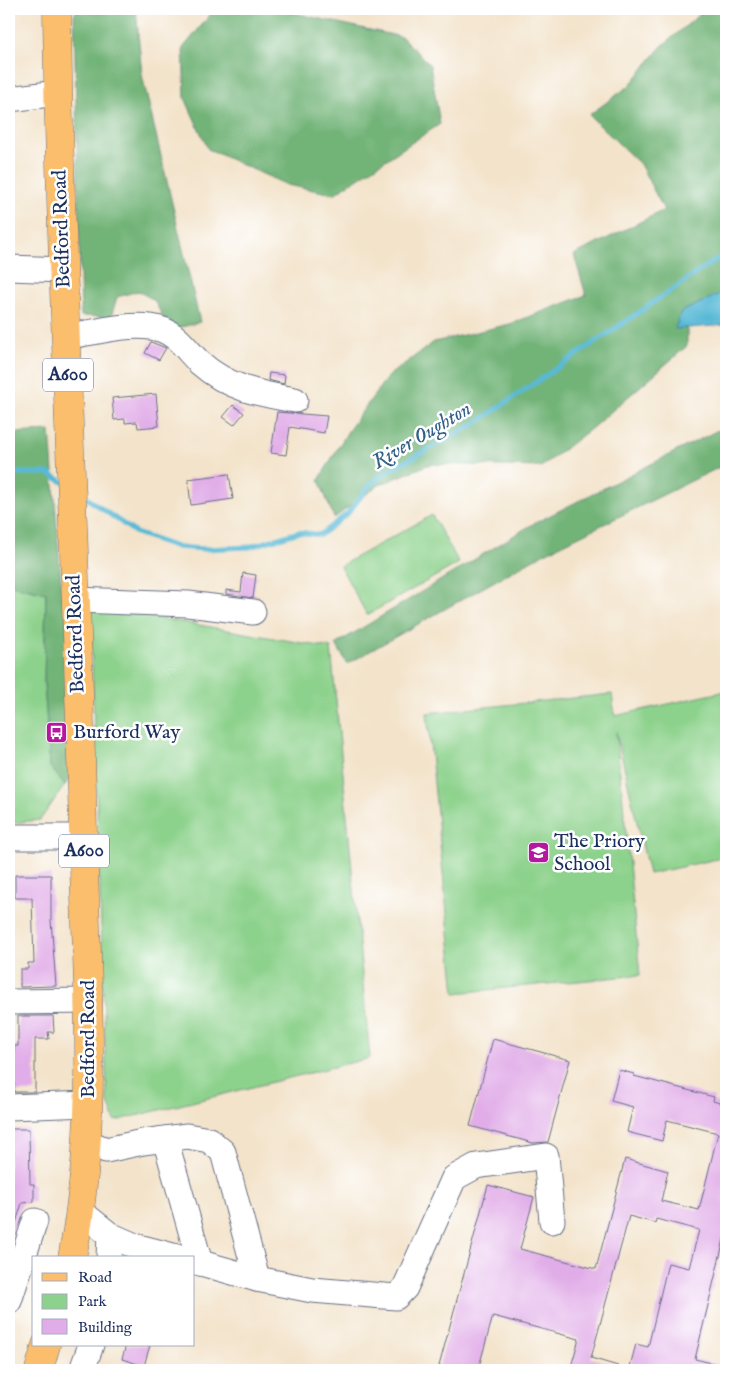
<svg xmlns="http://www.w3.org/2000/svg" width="735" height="1379" viewBox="0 0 735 1379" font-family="'IM FELL English',serif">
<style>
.green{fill:#8dd28c;stroke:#548075}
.forest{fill:#72b478;stroke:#46726b}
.water{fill:#58b9d6;stroke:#3a749a}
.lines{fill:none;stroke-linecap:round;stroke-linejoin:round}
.stream{stroke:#58b9d6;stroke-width:5}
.building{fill:#e1ade8}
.minor-casing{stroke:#676e84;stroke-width:27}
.major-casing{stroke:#676e84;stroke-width:29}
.minor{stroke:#fff;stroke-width:25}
.major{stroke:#fabe6d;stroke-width:28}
.labels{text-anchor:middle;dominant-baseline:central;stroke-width:5;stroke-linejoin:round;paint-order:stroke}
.shield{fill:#fff;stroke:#5f6d8e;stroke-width:1}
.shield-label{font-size:19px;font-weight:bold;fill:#1b2f5e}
.street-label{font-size:20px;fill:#1b2f5e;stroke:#fff}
.poi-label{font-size:20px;fill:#1b2f5e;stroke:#fff;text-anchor:start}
.water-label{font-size:21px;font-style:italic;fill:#305f88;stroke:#fff}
</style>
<rect width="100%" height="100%" fill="#fff"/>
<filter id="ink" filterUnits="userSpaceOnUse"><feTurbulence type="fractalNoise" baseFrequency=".02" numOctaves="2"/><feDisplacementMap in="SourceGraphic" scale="10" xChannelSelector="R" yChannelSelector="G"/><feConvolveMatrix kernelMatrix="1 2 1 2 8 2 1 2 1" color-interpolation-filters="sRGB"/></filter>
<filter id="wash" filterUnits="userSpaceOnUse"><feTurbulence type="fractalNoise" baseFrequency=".0096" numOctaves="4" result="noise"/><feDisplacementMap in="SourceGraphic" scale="20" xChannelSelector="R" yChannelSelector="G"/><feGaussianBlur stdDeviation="1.12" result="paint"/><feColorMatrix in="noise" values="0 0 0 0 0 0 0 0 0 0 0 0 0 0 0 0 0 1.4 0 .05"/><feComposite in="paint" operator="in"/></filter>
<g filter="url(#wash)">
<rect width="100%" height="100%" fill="#f3e3ca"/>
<g class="green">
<path d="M432 515 459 563 367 615 340 566Z"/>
<path d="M9 584 46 593 44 683 50 766 65 785 40 820 10 823Z"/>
<path d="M90 606 331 648 370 1058 115 1121 107 1100Z"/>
<path d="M726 691V857L649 874 616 732 640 975 455 993 427 713 612 694 615 716Z"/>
</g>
<g class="forest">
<path d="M77 9H136L142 75 200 322 178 328 164 319 154 300 138 291 117 297 111 317 81 316 74 15Z"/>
<path d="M215 9H276L402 37 430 65 440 124 334 194 287 185 208 149 185 98 183 48Z"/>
<path d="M706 9H726V299L687 320V346L592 428 541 467 430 464 379 485 334 518 319 480 348 431 388 376 434 342 510 324 586 295 574 255 664 210 640 164 589 115 629 86 661 47Z"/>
<path d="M726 426V464L543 554 347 664 336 644 531 525Z"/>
<path d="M50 431 62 596 66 600 71 777 65 785 50 766 44 683 46 593 9 584V433Z"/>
</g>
<path class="water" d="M726 288V325L675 329 681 312 717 295Z"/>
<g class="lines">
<g class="stream">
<path d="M9 473H48L63 482"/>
<path d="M81 494 136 533 177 547 204 549 249 547 299 532 320 535 348 513 369 486 384 473 473 425 726 253"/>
</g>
</g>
<g id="blocks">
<g class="building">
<path d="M151 342 166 348 159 360 145 353Z"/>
<path d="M269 373 285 375 284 384 268 380Z"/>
<path d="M156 394 159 426 138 428 137 422 125 423V419L114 420 112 398Z"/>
<path d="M233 405 244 413 234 425 223 417Z"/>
<path d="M277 412 327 416 324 433 290 427 286 455 271 453Z"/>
<path d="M229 474 233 499 191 505 188 479Z"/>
<path d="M243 573 256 575 253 598 226 594V590L241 592Z"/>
<path d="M15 875H51V920L56 986 20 987V969H28V963H34L32 898H15Z"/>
<path d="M18 1016H53L54 1032H48L49 1039H35V1092H14V1046H18Z"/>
<path d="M493 1039 570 1060 548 1142 533 1143 470 1126Z"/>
<path d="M619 1070 634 1074V1076L714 1097 713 1101 726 1105V1231L695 1359 720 1365V1370H629L636 1344 648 1347 668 1263 689 1268 699 1230 656 1219 655 1223 629 1216 591 1358 618 1366 617 1370H570L579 1339 493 1316 478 1370H456L439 1366 488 1185 534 1197 520 1249 596 1269 625 1159 668 1171 661 1201 699 1210 718 1133 667 1120 662 1141 627 1132 633 1107 611 1101Z"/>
<path d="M9 1129H29L30 1184H34V1202L22 1203 11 1239H9Z"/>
<path d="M126 1345H150L144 1366 122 1359Z"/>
</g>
</g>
</g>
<g filter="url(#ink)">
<use href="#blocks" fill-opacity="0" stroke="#676e84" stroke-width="1"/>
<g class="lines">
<defs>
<g id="minor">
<path d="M9 99 58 93"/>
<path d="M9 268 64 270"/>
<path d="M67 336C97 333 134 320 163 330 179 336 188 352 200 363 228 388 259 394 295 400"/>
<path d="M75 600 188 604 253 612"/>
<path d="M9 837H83"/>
<path d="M9 1002 89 1001"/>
<path d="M9 1107 88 1104"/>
<path d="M165 1139 200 1263"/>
<path d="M87 1142 106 1150 143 1142 187 1136 209 1140 223 1152 257 1279"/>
<path d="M81 1212 110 1235 135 1246 181 1258"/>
<path d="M109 1258 110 1235"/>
<path d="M194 1261 257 1279 312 1290 396 1297 405 1288 454 1178 476 1166 546 1156 552 1221"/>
<path d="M9 1301 35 1221"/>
<path d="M82 1370 91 1345"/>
</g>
<g id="major">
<path d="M57 9C60 283 77 557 83 832 86 974 100 1117 72 1258"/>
<path d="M39 1370 46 1345"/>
</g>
</defs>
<use href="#minor" class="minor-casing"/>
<use href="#major" class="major-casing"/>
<use href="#minor" class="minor"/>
<use href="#major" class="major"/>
</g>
</g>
<defs>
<symbol id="bus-square" viewBox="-11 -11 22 22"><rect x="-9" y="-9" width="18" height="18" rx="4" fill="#b5179e" stroke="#fff"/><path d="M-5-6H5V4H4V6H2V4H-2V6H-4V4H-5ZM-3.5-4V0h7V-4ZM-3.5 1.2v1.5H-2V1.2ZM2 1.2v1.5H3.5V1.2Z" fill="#fff"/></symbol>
<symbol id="school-square" viewBox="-11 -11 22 22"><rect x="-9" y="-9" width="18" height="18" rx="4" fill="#b5179e" stroke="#fff"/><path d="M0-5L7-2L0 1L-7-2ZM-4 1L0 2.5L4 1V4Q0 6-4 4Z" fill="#fff"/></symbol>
</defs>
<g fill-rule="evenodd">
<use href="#bus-square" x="44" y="720" width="25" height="25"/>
<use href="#school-square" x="526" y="840" width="25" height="25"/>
</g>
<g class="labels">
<g class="shield">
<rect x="43" y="358.5" width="50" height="33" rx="4"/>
<rect x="59" y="834.5" width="50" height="33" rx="4"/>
</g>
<g class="shield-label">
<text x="68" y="375">A600</text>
<text x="84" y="851">A600</text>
</g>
<g class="street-label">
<text transform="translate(62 229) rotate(-92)">Bedford Road</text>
<text transform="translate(76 634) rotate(-92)">Bedford Road</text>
<text transform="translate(88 1039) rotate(-90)">Bedford Road</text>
</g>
<g class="poi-label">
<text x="73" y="732">Burford Way</text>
<text x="554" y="841">The Priory<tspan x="554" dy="23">School</tspan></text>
</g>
<g class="water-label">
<text transform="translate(422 436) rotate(-31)">River Oughton</text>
</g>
</g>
<rect width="735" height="1379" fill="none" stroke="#fff" stroke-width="30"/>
<rect x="32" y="1256" width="162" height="90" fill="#ffffff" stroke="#a4acbf"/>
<rect x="42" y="1273" width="25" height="8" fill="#fabe6d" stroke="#a4acbf"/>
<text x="78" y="1282" font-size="15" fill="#1b2f5e">Road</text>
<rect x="42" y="1294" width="25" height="15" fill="#8dd28c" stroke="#a4acbf"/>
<text x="78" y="1306" font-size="15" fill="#1b2f5e">Park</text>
<rect x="42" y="1319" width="25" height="15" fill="#e1ade8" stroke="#a4acbf"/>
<text x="78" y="1332" font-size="15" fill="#1b2f5e">Building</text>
</svg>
